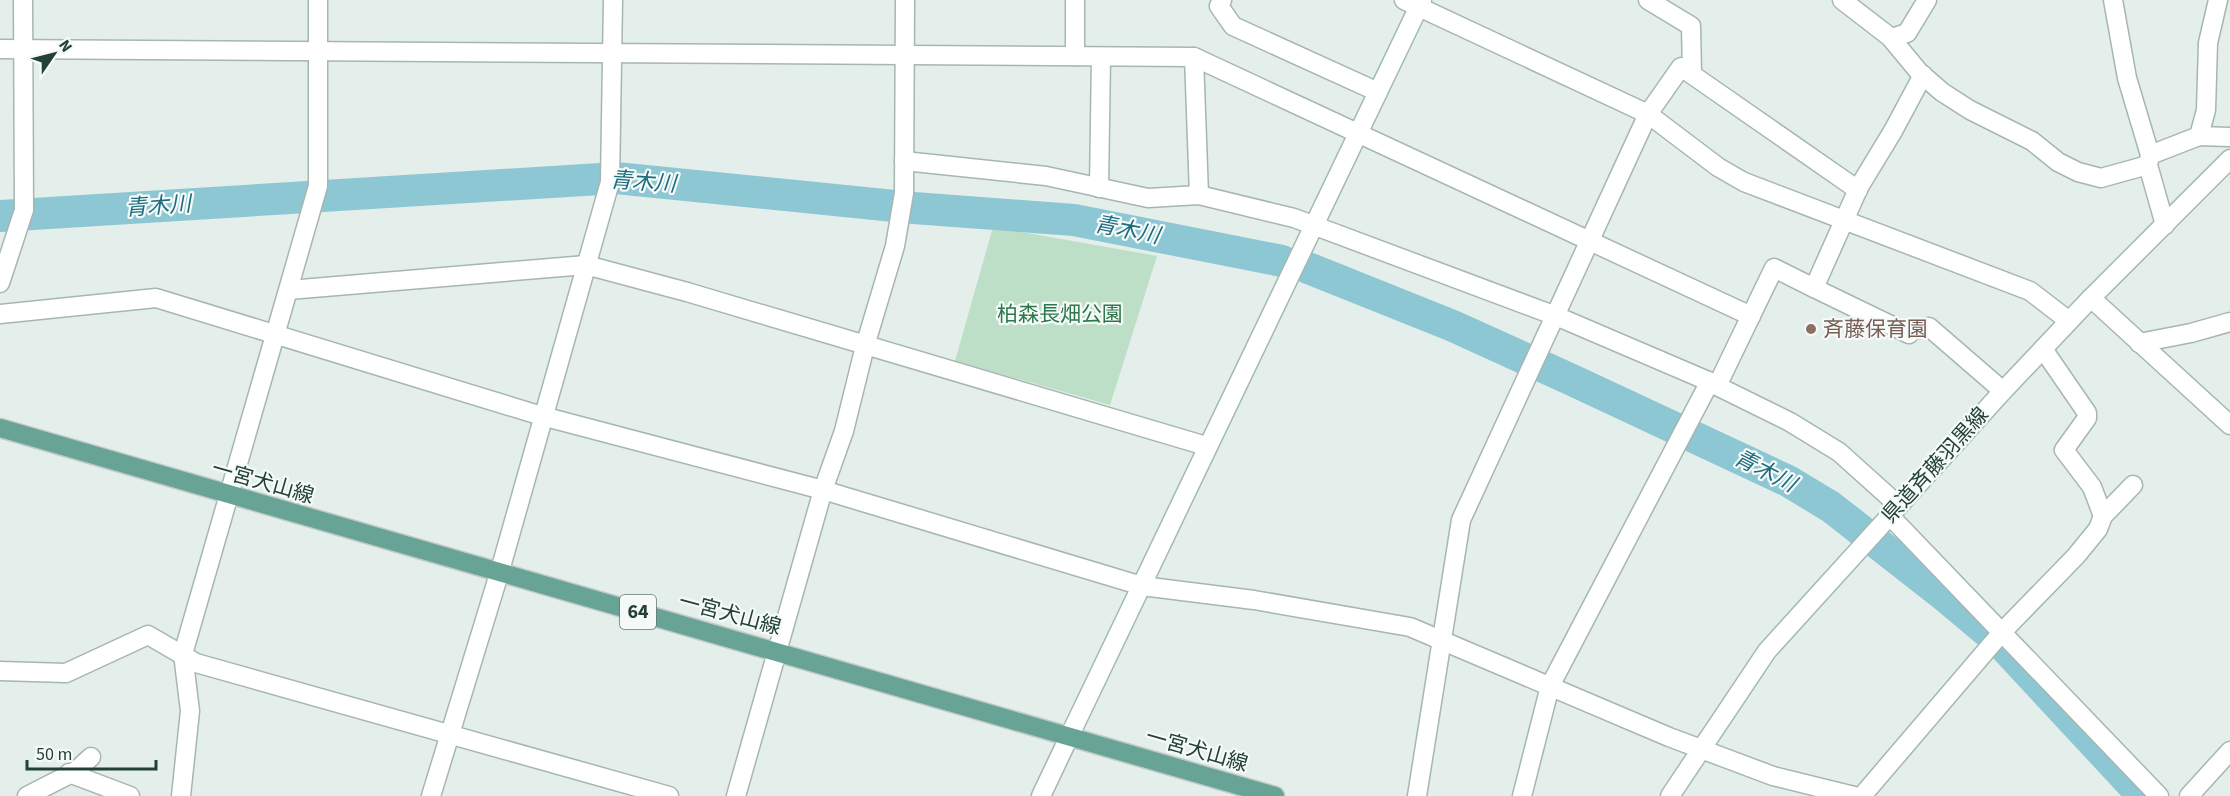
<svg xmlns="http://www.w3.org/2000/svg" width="2230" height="796" viewBox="0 0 2230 796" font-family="'Source Sans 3','Noto Sans JP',sans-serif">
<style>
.green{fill:#bddfc7}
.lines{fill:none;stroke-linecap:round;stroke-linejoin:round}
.river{stroke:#8cc7d3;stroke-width:32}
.street-casing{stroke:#a6b6b1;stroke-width:21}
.secondary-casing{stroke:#a2bab2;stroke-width:21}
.primary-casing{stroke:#c1cac8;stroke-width:21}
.street{stroke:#fff;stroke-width:18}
.secondary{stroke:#fff;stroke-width:18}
.primary{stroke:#68a496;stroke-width:18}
.education-dot{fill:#8d6e63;stroke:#f5faf8;stroke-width:2}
.labels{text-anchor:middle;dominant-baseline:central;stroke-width:4.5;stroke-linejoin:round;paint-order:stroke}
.shield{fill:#f5faf8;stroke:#627872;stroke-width:1.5}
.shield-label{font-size:20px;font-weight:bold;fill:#234039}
.park-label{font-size:21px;fill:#2c784b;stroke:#f5faf8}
.education-label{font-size:21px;fill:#785e54;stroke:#f5faf8;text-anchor:start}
.street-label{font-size:21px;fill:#234039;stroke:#f5faf8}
.water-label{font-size:22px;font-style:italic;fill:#1b6c7e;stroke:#f5faf8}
</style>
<rect width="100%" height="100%" fill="#e4eeea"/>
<path class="green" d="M993 227 1157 256 1110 405 955 361Z"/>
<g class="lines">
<g class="river">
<path d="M0 216 616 178 914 208 1074 220 1282 261"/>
<path d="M1308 268 1453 326 1572 380 1788 481 1831 507 1946 597 2001 643 2143 796"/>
</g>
<defs>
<g id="street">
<path d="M1075 0V56"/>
<path d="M1222 0 1219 6 1233 26 1378 92"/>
<path d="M1404 0 1648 114 1718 167 1744 182 2030 291 2069 321"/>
<path d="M1648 0 1691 26 1692 74"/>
<path d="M1842 0 1890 37 1919 72 1942 92 1970 110 2032 141 2058 162 2078 172 2101 178 2148 165"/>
<path d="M2113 0 2127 78 2150 155 2148 165 2165 225"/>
<path d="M1891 38 1907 33 1927 0"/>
<path d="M0 49 1194 57 1751 316"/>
<path d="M1194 57 1199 195"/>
<path d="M2199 136 2206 110 2208 43 2218 0"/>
<path d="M2150 155 2199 136 2230 137"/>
<path d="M904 161 1046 176 1148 198 1199 195 1294 218 1556 316 1708 381"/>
<path d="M1099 188 1101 57"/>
<path d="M0 283 24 210 23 0"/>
<path d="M1814 288 1909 334 1910 331 1929 327 2003 391"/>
<path d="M289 290 586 265 687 292 1206 446"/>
<path d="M2091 298 2230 425"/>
<path d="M0 314 156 298 542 416 823 490 1142 586 1254 600 1410 627 1669 737 1773 776 1854 796"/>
<path d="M2139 343 2191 333 2230 322"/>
<path d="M2043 349 2087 413V418L2064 450 2092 487 2103 516"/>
<path d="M1717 386 1790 422 1839 452 1898 505"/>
<path d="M1889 515 2159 796"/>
<path d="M0 671 66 673 148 635 196 663 669 796"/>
<path d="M69 773 130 796"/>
<path d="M27 796 76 771 91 757"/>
<path d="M181 796 190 711 183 654 318 186V0"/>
<path d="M431 796 499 574 610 182 613 0"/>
<path d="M736 796 823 490 844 431 865 346 895 246 904 193 905 0"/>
<path d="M1041 796 1069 737"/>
<path d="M1417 796 1461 520 1648 114 1681 67 1858 190"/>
<path d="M1522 796 1550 686 1706 389 1708 381 1717 386 1774 268 1814 288 1859 187 1893 131 1923 75"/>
<path d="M1862 796 2003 631 2076 556 2098 529 2103 516 2133 485"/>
<path d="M2189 796 2230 751"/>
</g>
<g id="secondary">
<path d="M1069 737 1422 0"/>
<path d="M1670 796 1767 651 2003 391 2091 298 2230 159"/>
</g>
<path id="primary" d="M0 428 1275 796"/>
</defs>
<use href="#street" class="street-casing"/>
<use href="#secondary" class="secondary-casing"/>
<use href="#primary" class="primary-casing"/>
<use href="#street" class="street"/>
<use href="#secondary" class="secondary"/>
<use href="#primary" class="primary"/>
</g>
<circle class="education-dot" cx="1811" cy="329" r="6"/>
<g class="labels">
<rect class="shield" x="620" y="595" width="36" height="34" rx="4.5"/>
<g class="shield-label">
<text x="638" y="612">64</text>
</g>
<g class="park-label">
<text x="1060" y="314">柏森長畑公園</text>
</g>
<g class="education-label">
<text x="1823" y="329">斉藤保育園</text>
</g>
<g class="street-label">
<text transform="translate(1935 465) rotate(-48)">県道斉藤羽黒線</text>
<text transform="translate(263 482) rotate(16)">一宮犬山線</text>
<text transform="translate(730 614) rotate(15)">一宮犬山線</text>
<text transform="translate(1197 750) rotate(16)">一宮犬山線</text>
</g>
<g class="water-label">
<text transform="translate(643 182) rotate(4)">青木川</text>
<text transform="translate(158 206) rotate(-4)">青木川</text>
<text transform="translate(1127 230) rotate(11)">青木川</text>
<text transform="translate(1765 471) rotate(27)">青木川</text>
</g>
</g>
<g transform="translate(54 54) rotate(55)" stroke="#f5faf8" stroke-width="4.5" paint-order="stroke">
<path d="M0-4.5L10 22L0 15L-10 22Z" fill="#234039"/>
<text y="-9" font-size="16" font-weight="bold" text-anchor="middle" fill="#234039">N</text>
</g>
<path d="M27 760v9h129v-9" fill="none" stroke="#234039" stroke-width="3"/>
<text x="36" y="760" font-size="18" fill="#234039" stroke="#f5faf8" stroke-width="4.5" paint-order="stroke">50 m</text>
</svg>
